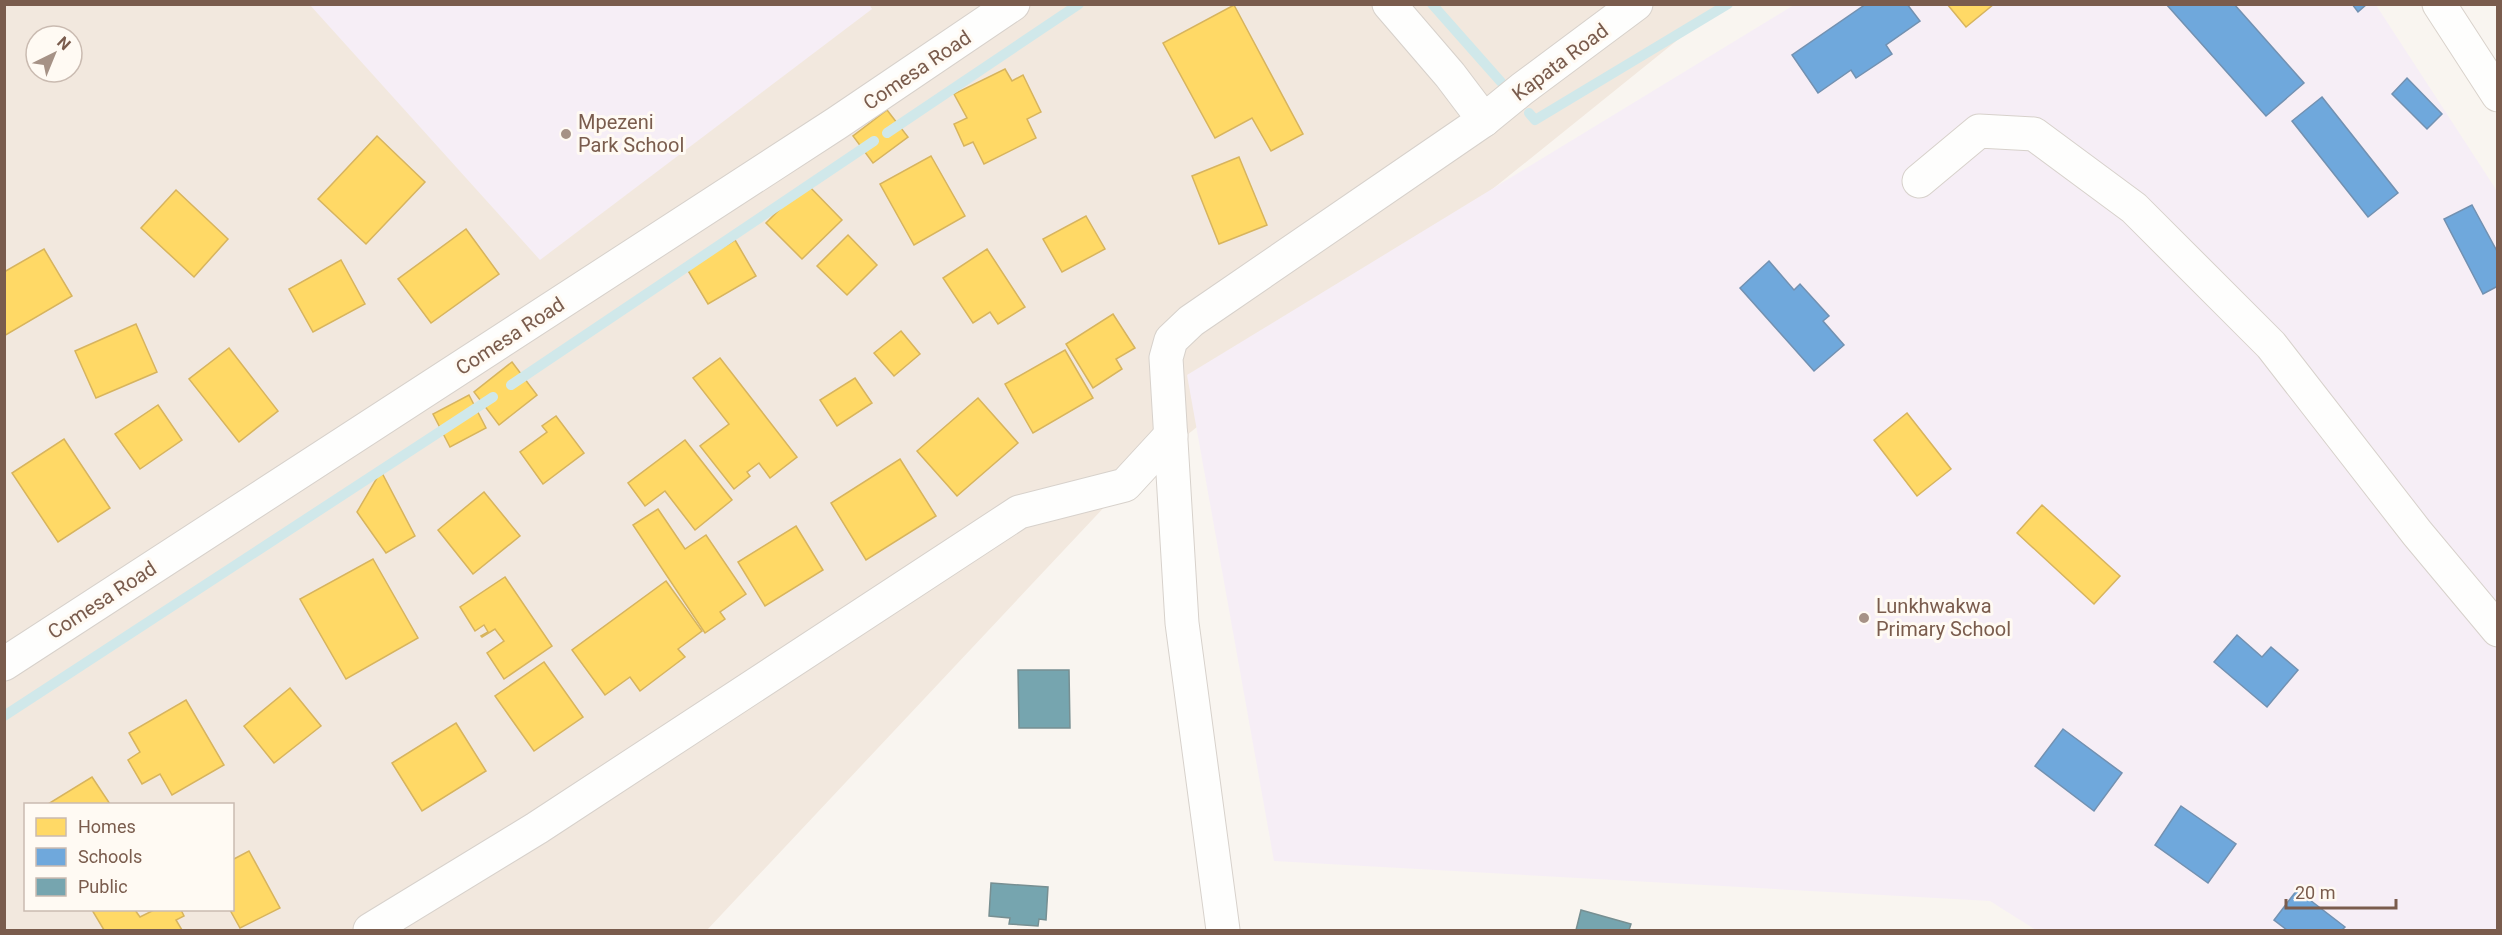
<svg xmlns="http://www.w3.org/2000/svg" width="2502" height="935" viewBox="0 0 2502 935" font-family="Roboto,sans-serif">
<style>
.residential{fill:#f2e8de;fill-rule:evenodd}
.education{fill:#f6eef6}
.homes{fill:#ffd966;stroke:#d7b45e;stroke-width:1.5}
.schools{fill:#6fa8dc;stroke:#7291b1;stroke-width:1.5}
.public{fill:#76a5af;stroke:#778f92;stroke-width:1.5}
.lines{fill:none;stroke-linecap:round;stroke-linejoin:round}
.stream{stroke:#d0e8ea;stroke-width:10}
.street-casing{stroke:#d7d1cb;stroke-width:35}
.secondary-casing{stroke:#d9d2cb;stroke-width:35}
.street{stroke:#fefefd;stroke-width:33}
.secondary{stroke:#fefefd;stroke-width:33}
.poi-dot{fill:#a69286;stroke:#fffaf3;stroke-width:2}
.labels{text-anchor:middle;dominant-baseline:central;stroke-width:6;stroke-linejoin:round;paint-order:stroke}
.street-label{font-size:20px;fill:#7a5c4d;stroke:#fffaf3}
.poi-label{font-size:20px;fill:#7a5c4d;stroke:#fffaf3;text-anchor:start}
</style>
<rect width="100%" height="100%" fill="#f9f5f0"/>
<path class="residential" d="M5 5H1721L1125 485 707 930H5ZM36 36H72V72H36ZM26 804H232V910H26Z"/>
<g class="education">
<path d="M869 4 872 9 540 260 310 5Z"/>
<path d="M1794 5H2376L2497 191V930H2036L1990 901 1274 861 1187 375Z"/>
</g>
<g class="homes">
<path d="M1947 4H1994L1966 27Z"/>
<path d="M1234 5 1303 134 1271 151 1252 118 1215 138 1163 43Z"/>
<path d="M1005 69 1012 81 1023 75 1041 112 1027 119 1036 138 984 164 973 142 964 146 954 124 967 118 954 94Z"/>
<path d="M887 110 908 137 873 163 853 136Z"/>
<path d="M377 136 425 182 366 244 318 199Z"/>
<path d="M931 156 965 216 914 245 880 184Z"/>
<path d="M1239 157 1267 225 1219 244 1192 176Z"/>
<path d="M806 183 842 220 802 259 766 223Z"/>
<path d="M176 190 228 239 194 277 141 228Z"/>
<path d="M1086 216 1105 249 1062 272 1043 239Z"/>
<path d="M466 229 499 274 431 323 398 279Z"/>
<path d="M848 235 877 265 847 295 817 266Z"/>
<path d="M735 240 756 276 708 304 687 269Z"/>
<path d="M44 249 72 296 4 336V272Z"/>
<path d="M987 249 1025 307 998 324 990 312 973 323 943 278Z"/>
<path d="M341 260 365 304 313 332 289 289Z"/>
<path d="M1113 314 1135 348 1116 359 1122 369 1093 388 1066 344Z"/>
<path d="M136 324 157 372 96 398 75 351Z"/>
<path d="M901 331 920 354 894 376 874 353Z"/>
<path d="M229 348 278 411 239 442 189 379Z"/>
<path d="M1065 350 1093 398 1033 433 1005 384Z"/>
<path d="M720 358 797 457 770 478 759 463 747 472 750 476 734 489 700 446 729 424 693 378Z"/>
<path d="M512 362 537 395 499 425 474 392Z"/>
<path d="M855 378 872 403 837 426 820 400Z"/>
<path d="M469 395 486 428 450 447 433 414Z"/>
<path d="M978 398 1018 443 957 496 917 451Z"/>
<path d="M158 405 182 440 140 469 115 434Z"/>
<path d="M1907 413 1951 469 1917 496 1874 440Z"/>
<path d="M556 416 584 453 543 484 520 452 547 432 542 426Z"/>
<path d="M64 439 110 508 58 542 12 473Z"/>
<path d="M685 440 732 500 695 530 665 491 645 506 628 483Z"/>
<path d="M900 459 936 516 866 560 831 503Z"/>
<path d="M381 471 415 536 386 553 357 512Z"/>
<path d="M484 492 520 536 473 574 438 530Z"/>
<path d="M2042 505 2120 576 2094 604 2017 533Z"/>
<path d="M658 509 685 549 706 535 746 594 720 612 725 619 705 633 633 525Z"/>
<path d="M796 526 823 570 765 606 738 562Z"/>
<path d="M373 559 418 638 346 679 300 599Z"/>
<path d="M505 577 552 646 504 679 487 653 504 641 495 629 482 637 481 636 488 632 484 625 475 631 460 607Z"/>
<path d="M666 581 702 631 678 649 685 657 640 691 630 677 605 695 572 650Z"/>
<path d="M544 662 583 717 534 751 495 696Z"/>
<path d="M290 688 321 726 274 763 244 726Z"/>
<path d="M186 700 224 765 172 795 160 774 142 784 128 760 140 752 129 733Z"/>
<path d="M456 723 486 771 422 811 392 763Z"/>
<path d="M92 777 110 804H48Z"/>
<path d="M249 851 280 908 240 928 230 910H232V860Z"/>
<path d="M92 910H135L140 917 154 910H181L184 916 176 920 182 930H104Z"/>
</g>
<g class="schools">
<path d="M1866 4H1907L1920 21 1886 45 1892 54 1856 78 1851 70 1818 93 1792 55Z"/>
<path d="M2166 4H2234L2304 83 2266 116Z"/>
<path d="M2352 4H2367L2358 12Z"/>
<path d="M2407 78 2442 114 2427 129 2392 94Z"/>
<path d="M2322 97 2398 193 2368 217 2292 121Z"/>
<path d="M2472 205 2498 253V286L2483 294 2444 219Z"/>
<path d="M1769 261 1794 290 1800 284 1829 316 1823 321 1844 345 1814 371 1740 288Z"/>
<path d="M2237 635 2262 657 2271 647 2298 670 2267 707 2214 662Z"/>
<path d="M2063 729 2122 773 2094 811 2035 766Z"/>
<path d="M2181 806 2236 844 2208 883 2155 845Z"/>
<path d="M2297 890 2345 927 2342 930H2287L2274 920Z"/>
</g>
<g class="public">
<path d="M1018 670H1069L1070 728H1019Z"/>
<path d="M991 883 1048 887 1046 920 1039 919 1038 926 1009 924 1010 918 989 916Z"/>
<path d="M1581 910 1631 924 1629 930H1576Z"/>
</g>
<g class="lines">
<g class="stream">
<path d="M1432 4 1501 82"/>
<path d="M1529 113 1535 120 1728 4"/>
<path d="M887 133 1079 4"/>
<path d="M511 385 874 141"/>
<path d="M4 716 493 397"/>
</g>
<defs>
<g id="street">
<path d="M1389 4 1450 75 1484 120"/>
<path d="M1919 181 1979 131 2034 134 2134 208 2271 345 2417 533 2498 630"/>
<path d="M4 664 837 123 1013 4"/>
<path d="M370 930 537 828 1019 512 1125 485 1171 435"/>
<path d="M1223 930 1182 623 1166 358 1171 340 1191 321 1484 120 1522 89 1636 4"/>
</g>
<path id="secondary" d="M2439 4 2498 95"/>
</defs>
<use href="#street" class="street-casing"/>
<use href="#secondary" class="secondary-casing"/>
<use href="#street" class="street"/>
<use href="#secondary" class="secondary"/>
</g>
<g class="poi-dot">
<circle cx="566" cy="134" r="6"/>
<circle cx="1864" cy="618" r="6"/>
</g>
<g class="labels">
<g class="street-label">
<text transform="translate(1560 62) rotate(-37)">Kapata Road</text>
<text transform="translate(917 70) rotate(-34)">Comesa Road</text>
<text transform="translate(510 336) rotate(-33)">Comesa Road</text>
<text transform="translate(102 600) rotate(-33)">Comesa Road</text>
</g>
<g class="poi-label">
<text x="578" y="122">Mpezeni<tspan x="578" dy="23">Park School</tspan></text>
<text x="1876" y="606">Lunkhwakwa<tspan x="1876" dy="23">Primary School</tspan></text>
</g>
</g>
<rect width="2502" height="935" fill="none" stroke="#7a5c4d" stroke-width="12"/>
<rect x="24" y="803" width="210" height="108" fill="#fffaf3" stroke="#cabbb1" stroke-width="1.5"/>
<rect x="36" y="818" width="30" height="18" fill="#ffd966" stroke="#cabbb1" stroke-width="1.5"/>
<text x="78" y="833" font-size="18" fill="#7a5c4d">Homes</text>
<rect x="36" y="848" width="30" height="18" fill="#6fa8dc" stroke="#cabbb1" stroke-width="1.5"/>
<text x="78" y="863" font-size="18" fill="#7a5c4d">Schools</text>
<rect x="36" y="878" width="30" height="18" fill="#76a5af" stroke="#cabbb1" stroke-width="1.5"/>
<text x="78" y="893" font-size="18" fill="#7a5c4d">Public</text>
<g transform="translate(54 54) rotate(43)"><circle r="28" fill="#fffaf3" stroke="#cabbb1" stroke-width="1.5"/>
<path d="M0-4.5L10 22L0 15L-10 22Z" fill="#a69286"/>
<text y="-9" font-size="16" font-weight="bold" text-anchor="middle" fill="#7a5c4d">N</text>
</g>
<path d="M2286 899v9h110v-9" fill="none" stroke="#7a5c4d" stroke-width="3"/>
<text x="2295" y="899" font-size="18" fill="#7a5c4d" stroke="#fffaf3" stroke-width="4.5" paint-order="stroke">20 m</text>
</svg>
